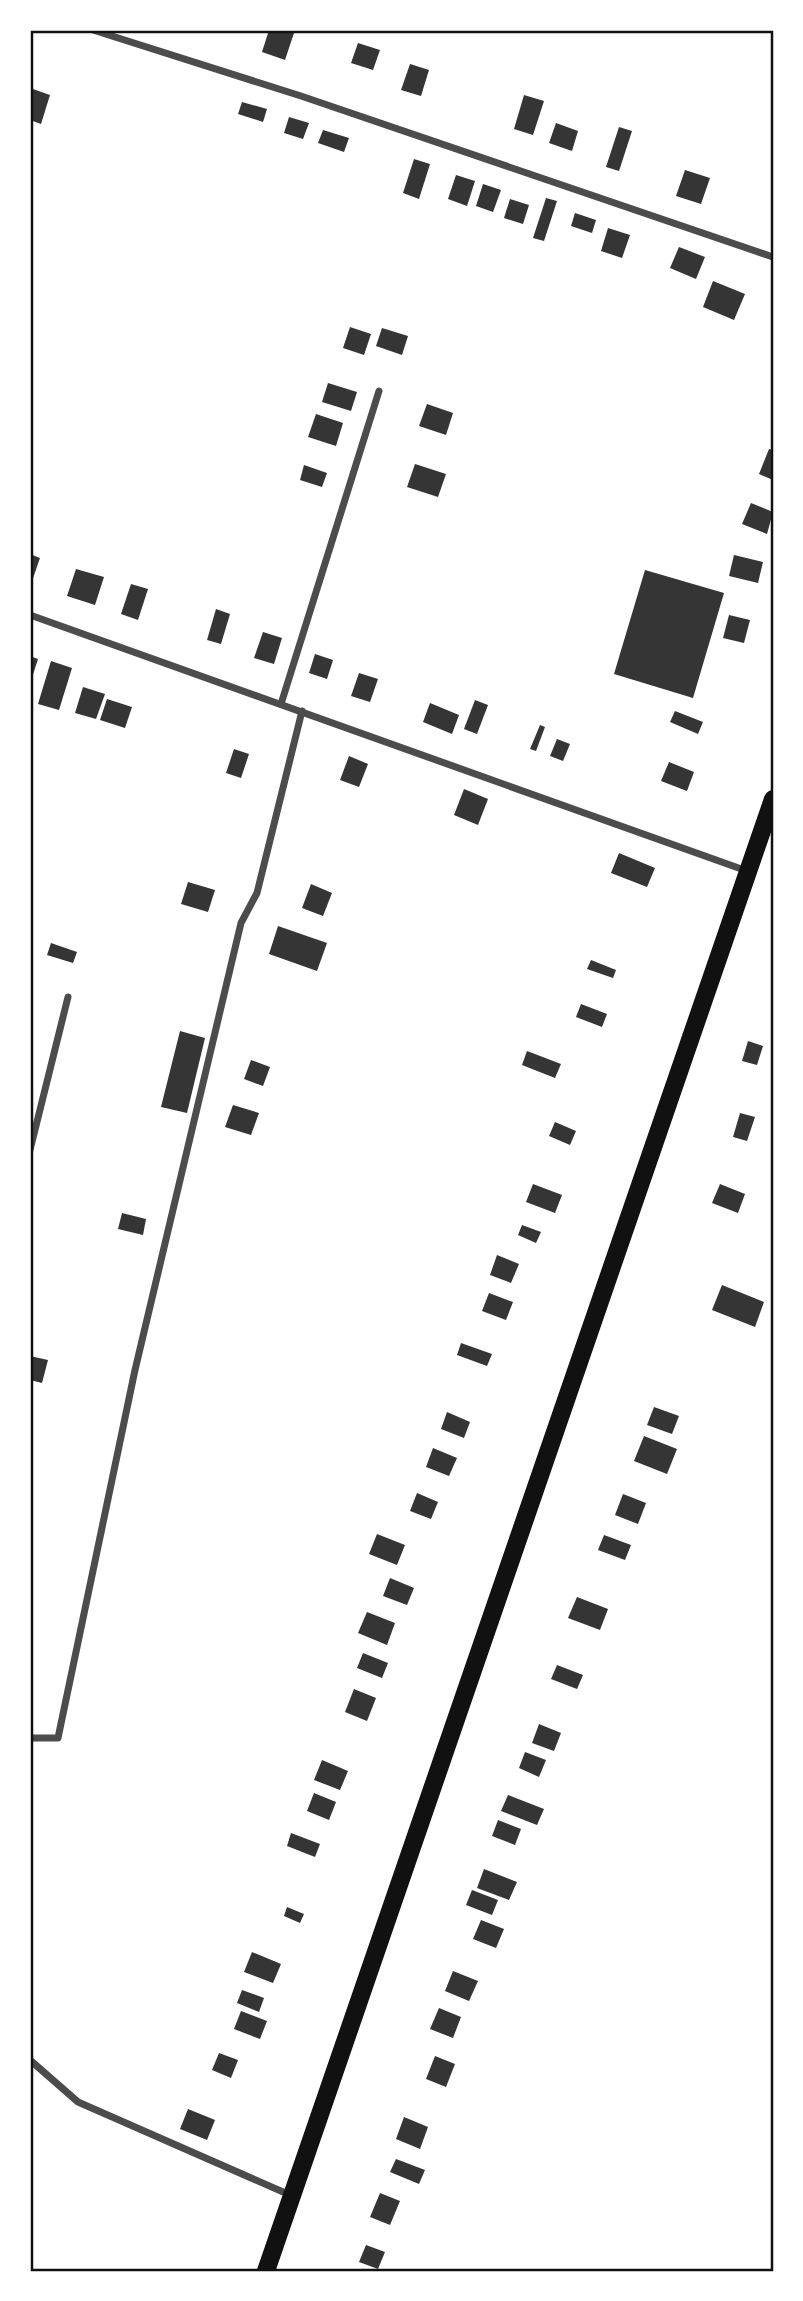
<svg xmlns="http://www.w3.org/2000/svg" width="803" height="2301" viewBox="0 0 803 2301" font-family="'Fira Sans Condensed',sans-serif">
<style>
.building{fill:#353535}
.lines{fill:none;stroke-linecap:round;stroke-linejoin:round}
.minor{stroke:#4c4c4c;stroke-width:7}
.trunk{stroke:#111;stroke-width:18}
.neatline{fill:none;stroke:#111;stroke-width:2.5}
</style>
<rect width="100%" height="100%" fill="#fff"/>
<g class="building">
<path d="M269 30H295L285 60 262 52Z"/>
<path d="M358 43 380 50 373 70 351 63Z"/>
<path d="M410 64 429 70 421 96 401 90Z"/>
<path d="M30 88 50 95 41 124 30 120Z"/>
<path d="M524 95 544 101 533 135 514 129Z"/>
<path d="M242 102 267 109 263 122 238 114Z"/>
<path d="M289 117 309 123 303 139 284 133Z"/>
<path d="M556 123 578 131 572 151 549 143Z"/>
<path d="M619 127 632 131 619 171 606 167Z"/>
<path d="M323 130 349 138 344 152 318 143Z"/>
<path d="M414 159 430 164 419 199 403 193Z"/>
<path d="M685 170 710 178 701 204 676 196Z"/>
<path d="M456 175 475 181 467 206 448 199Z"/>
<path d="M483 184 501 190 493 212 476 206Z"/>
<path d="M546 198 557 201 544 241 533 238Z"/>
<path d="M510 199 529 205 523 224 504 218Z"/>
<path d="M575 213 596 220 592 233 571 226Z"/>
<path d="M608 228 630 235 622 258 601 251Z"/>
<path d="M679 247 705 257 696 279 670 268Z"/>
<path d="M713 281 745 294 734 320 703 307Z"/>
<path d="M350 327 371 334 364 355 343 348Z"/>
<path d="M382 328 408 336 402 355 376 346Z"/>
<path d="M328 383 357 392 351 411 322 402Z"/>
<path d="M427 404 453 413 446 435 419 426Z"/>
<path d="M316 414 343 423 336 446 308 437Z"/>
<path d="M769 449 773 450V480L759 474Z"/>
<path d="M415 464 446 474 438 497 407 487Z"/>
<path d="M304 465 327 473 322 487 300 480Z"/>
<path d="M751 503 773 512 767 534 742 524Z"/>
<path d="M30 554 40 558 30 587Z"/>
<path d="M734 555 763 562 758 583 729 576Z"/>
<path d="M76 569 104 577 95 605 67 596Z"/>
<path d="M645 570 724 593 693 698 614 674Z"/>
<path d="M131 584 148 589 138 620 121 614Z"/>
<path d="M216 609 230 614 221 644 207 640Z"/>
<path d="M729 615 750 620 744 643 723 638Z"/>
<path d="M263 632 282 638 274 664 254 658Z"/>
<path d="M315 654 333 660 327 679 309 673Z"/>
<path d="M30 656 38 659 30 684Z"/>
<path d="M51 661 72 668 59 710 38 704Z"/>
<path d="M359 673 378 679 370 702 351 696Z"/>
<path d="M83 687 105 694 96 719 75 713Z"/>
<path d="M107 699 132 707 125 728 100 720Z"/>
<path d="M475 700 488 705 477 734 464 729Z"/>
<path d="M430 703 459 715 452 734 423 722Z"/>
<path d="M675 711 703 722 698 734 670 722Z"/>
<path d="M540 725 545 727 536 751 530 749Z"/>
<path d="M557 739 570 744 563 761 550 756Z"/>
<path d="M234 749 249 754 241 778 226 773Z"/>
<path d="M349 756 368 764 359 787 340 780Z"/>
<path d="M669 762 694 772 687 791 661 781Z"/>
<path d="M464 789 488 799 478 825 454 815Z"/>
<path d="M619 853 655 868 647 887 611 873Z"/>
<path d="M188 882 215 890 208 912 181 904Z"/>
<path d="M311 884 332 893 323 916 302 908Z"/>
<path d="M278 926 327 943 317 971 269 954Z"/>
<path d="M51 943 77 952 73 963 47 955Z"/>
<path d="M591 960 616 970 613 978 587 969Z"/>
<path d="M581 1004 607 1014 602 1027 576 1017Z"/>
<path d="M180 1031 205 1038 187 1113 161 1107Z"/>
<path d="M748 1041 763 1046 757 1065 742 1061Z"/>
<path d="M527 1051 561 1064 555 1078 522 1065Z"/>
<path d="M251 1060 270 1067 263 1086 244 1079Z"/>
<path d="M233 1105 259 1113 251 1135 225 1127Z"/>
<path d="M740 1113 755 1117 747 1141 733 1137Z"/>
<path d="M555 1122 576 1131 570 1145 549 1136Z"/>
<path d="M533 1184 562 1195 555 1213 526 1202Z"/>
<path d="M720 1184 745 1194 738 1213 712 1203Z"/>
<path d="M122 1213 146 1219 143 1235 118 1229Z"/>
<path d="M522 1225 541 1232 536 1243 518 1235Z"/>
<path d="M497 1255 519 1264 511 1283 490 1275Z"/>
<path d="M722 1285 764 1302 755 1327 712 1310Z"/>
<path d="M489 1293 513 1302 506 1320 482 1311Z"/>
<path d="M461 1343 492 1354 487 1366 457 1355Z"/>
<path d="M30 1356 48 1360 42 1383 30 1380Z"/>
<path d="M654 1407 679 1416 672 1434 647 1425Z"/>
<path d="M447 1412 470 1422 464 1438 441 1429Z"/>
<path d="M644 1436 677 1449 667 1474 634 1461Z"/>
<path d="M433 1448 457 1458 449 1476 426 1467Z"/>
<path d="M417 1493 438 1502 431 1519 410 1511Z"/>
<path d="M623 1494 646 1503 638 1524 615 1515Z"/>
<path d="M377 1534 405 1545 397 1565 369 1554Z"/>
<path d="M604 1535 631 1545 625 1560 598 1550Z"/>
<path d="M390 1578 414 1588 407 1605 383 1596Z"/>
<path d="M577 1597 608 1609 600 1630 568 1618Z"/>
<path d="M367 1612 395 1623 387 1645 358 1633Z"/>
<path d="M363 1653 388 1663 382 1678 357 1668Z"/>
<path d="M557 1665 583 1675 577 1689 551 1679Z"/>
<path d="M354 1689 376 1698 367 1721 345 1712Z"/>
<path d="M539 1724 561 1733 554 1751 532 1743Z"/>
<path d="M525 1752 546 1760 539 1777 519 1768Z"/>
<path d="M322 1760 348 1771 340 1790 314 1780Z"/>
<path d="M314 1793 336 1802 329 1820 307 1811Z"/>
<path d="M508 1795 544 1809 537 1825 501 1811Z"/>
<path d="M498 1820 521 1829 515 1845 492 1836Z"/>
<path d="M291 1833 320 1844 315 1857 287 1846Z"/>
<path d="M484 1869 517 1882 509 1900 477 1888Z"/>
<path d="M472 1890 498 1900 492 1915 466 1905Z"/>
<path d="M287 1907 304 1914 300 1923 284 1916Z"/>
<path d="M481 1920 504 1929 496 1948 473 1939Z"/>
<path d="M252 1952 281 1964 273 1983 244 1972Z"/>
<path d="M453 1971 478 1981 469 2001 445 1991Z"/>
<path d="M242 1990 264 1998 259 2012 237 2003Z"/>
<path d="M439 2008 461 2017 453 2038 430 2029Z"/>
<path d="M241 2011 267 2021 260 2039 234 2029Z"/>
<path d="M219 2053 238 2060 231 2078 212 2070Z"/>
<path d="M435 2056 455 2064 446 2087 426 2079Z"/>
<path d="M188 2109 215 2120 207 2140 180 2129Z"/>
<path d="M404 2117 428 2127 420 2149 396 2139Z"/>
<path d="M396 2159 425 2170 419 2184 390 2172Z"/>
<path d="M380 2193 400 2201 390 2225 370 2217Z"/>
<path d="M366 2245 385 2252 378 2269 359 2262Z"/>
</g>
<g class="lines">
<g class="minor">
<path d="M93 30 301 96 773 257"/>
<path d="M30 615 747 871"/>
<path d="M281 704 379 391"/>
<path d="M30 1150 68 997"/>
<path d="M30 1738H58L135 1370 241 923 257 893 302 711"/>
<path d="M30 2060 78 2102 290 2195"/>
</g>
<path class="trunk" d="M266 2271 773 799"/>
</g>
<rect width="803" height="2301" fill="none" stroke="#ffffff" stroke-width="63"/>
<rect x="32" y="32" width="740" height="2238" class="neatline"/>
</svg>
